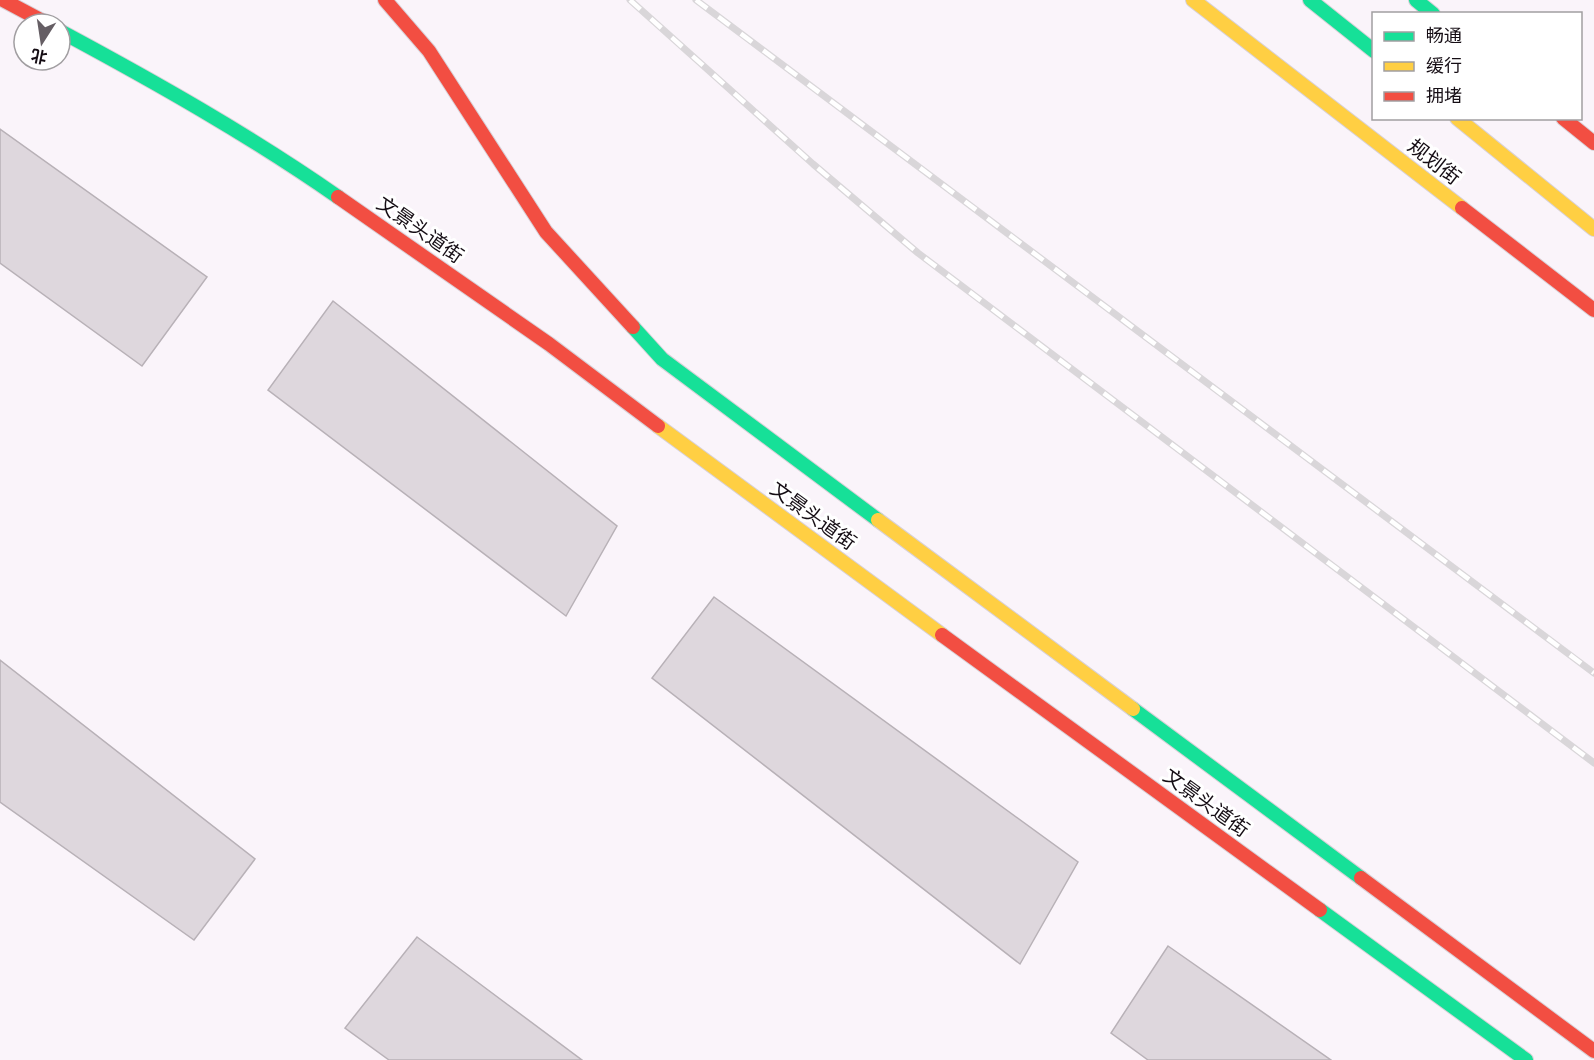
<svg xmlns="http://www.w3.org/2000/svg" width="1594" height="1060" viewBox="0 0 1594 1060" font-family="Karla,'Noto Sans SC',sans-serif">
<style>
.building{fill:#ded7dd;stroke:#b8b1b7;stroke-width:1.5}
.lines{fill:none;stroke-linecap:round;stroke-linejoin:round}
.fast-casing{stroke:#d8d1d7;stroke-width:16}
.slow-casing{stroke:#d8d1d7;stroke-width:16}
.jam-casing{stroke:#d8d1d7;stroke-width:16}
.fast{stroke:#16e098;stroke-width:14}
.slow{stroke:#ffcf43;stroke-width:14}
.jam{stroke:#f24e42;stroke-width:14}
.rail-casing{stroke:#d9d6d9;stroke-width:7}
.rail{stroke:#fff;stroke-width:4.5;stroke-dasharray:14;stroke-linecap:butt}
.labels{text-anchor:middle;dominant-baseline:central;stroke-width:6;stroke-linejoin:round;paint-order:stroke}
.street-label{font-size:20px;fill:#150d14;stroke:#fff}
</style>
<rect width="100%" height="100%" fill="#faf4fa"/>
<g class="building">
<path d="M0 129 207 277 142 366 0 263Z"/>
<path d="M333 301 617 526 566 616 268 390Z"/>
<path d="M714 597 1078 862 1020 964 652 678Z"/>
<path d="M0 660 255 859 194 940 0 802Z"/>
<path d="M417 937 582 1060H389L345 1028Z"/>
<path d="M1168 946 1331 1060H1148L1111 1033Z"/>
</g>
<g class="lines">
<defs>
<g id="fast">
<path d="M1310 0 1374 51"/>
<path d="M1416 0 1433 14"/>
<path d="M60 31C155 82 249 135 338 197"/>
<path d="M633 327 662 359 878 520"/>
<path d="M1133 709 1361 878"/>
<path d="M1320 910 1526 1060"/>
</g>
<g id="slow">
<path d="M1193 0 1462 208"/>
<path d="M1457 118 1594 229"/>
<path d="M658 426 942 635"/>
<path d="M878 520 1133 709"/>
</g>
<g id="jam">
<path d="M3 0 48 24"/>
<path d="M385 0 429 51 546 232 633 327"/>
<path d="M1563 118 1594 143"/>
<path d="M338 197 549 344 658 426"/>
<path d="M1462 208 1594 310"/>
<path d="M942 635 1320 910"/>
<path d="M1361 878 1594 1051"/>
</g>
</defs>
<use href="#fast" class="fast-casing"/>
<use href="#slow" class="slow-casing"/>
<use href="#jam" class="jam-casing"/>
<use href="#fast" class="fast"/>
<use href="#slow" class="slow"/>
<use href="#jam" class="jam"/>
<defs>
<g id="rail">
<path d="M630 0 813 164 918 253 1594 763"/>
<path d="M696 0 1594 673"/>
</g>
</defs>
<use href="#rail" class="rail-casing"/>
<use href="#rail" class="rail"/>
</g>
<g class="labels">
<g class="street-label">
<text transform="translate(1434 162) rotate(38)">规划街</text>
<text transform="translate(420 230) rotate(35)">文景头道街</text>
<text transform="translate(813 516) rotate(36)">文景头道街</text>
<text transform="translate(1206 803) rotate(36)">文景头道街</text>
</g>
</g>
<rect x="1372" y="12" width="210" height="108" fill="#ffffff" stroke="#a19ea1" stroke-width="1.5"/>
<rect x="1384" y="32" width="30" height="9" fill="#16e098" stroke="#a19ea1" stroke-width="1.5"/>
<text x="1426" y="42" font-size="18" fill="#150d14">畅通</text>
<rect x="1384" y="62" width="30" height="9" fill="#ffcf43" stroke="#a19ea1" stroke-width="1.5"/>
<text x="1426" y="72" font-size="18" fill="#150d14">缓行</text>
<rect x="1384" y="92" width="30" height="9" fill="#f24e42" stroke="#a19ea1" stroke-width="1.5"/>
<text x="1426" y="102" font-size="18" fill="#150d14">拥堵</text>
<g transform="translate(42 42) rotate(192)"><circle r="28" fill="#ffffff" stroke="#a19ea1" stroke-width="1.5"/>
<path d="M0-4.5L10 22L0 15L-10 22Z" fill="#655e64"/>
<text y="-9" font-size="16" font-weight="bold" text-anchor="middle" fill="#150d14">北</text>
</g>
</svg>
